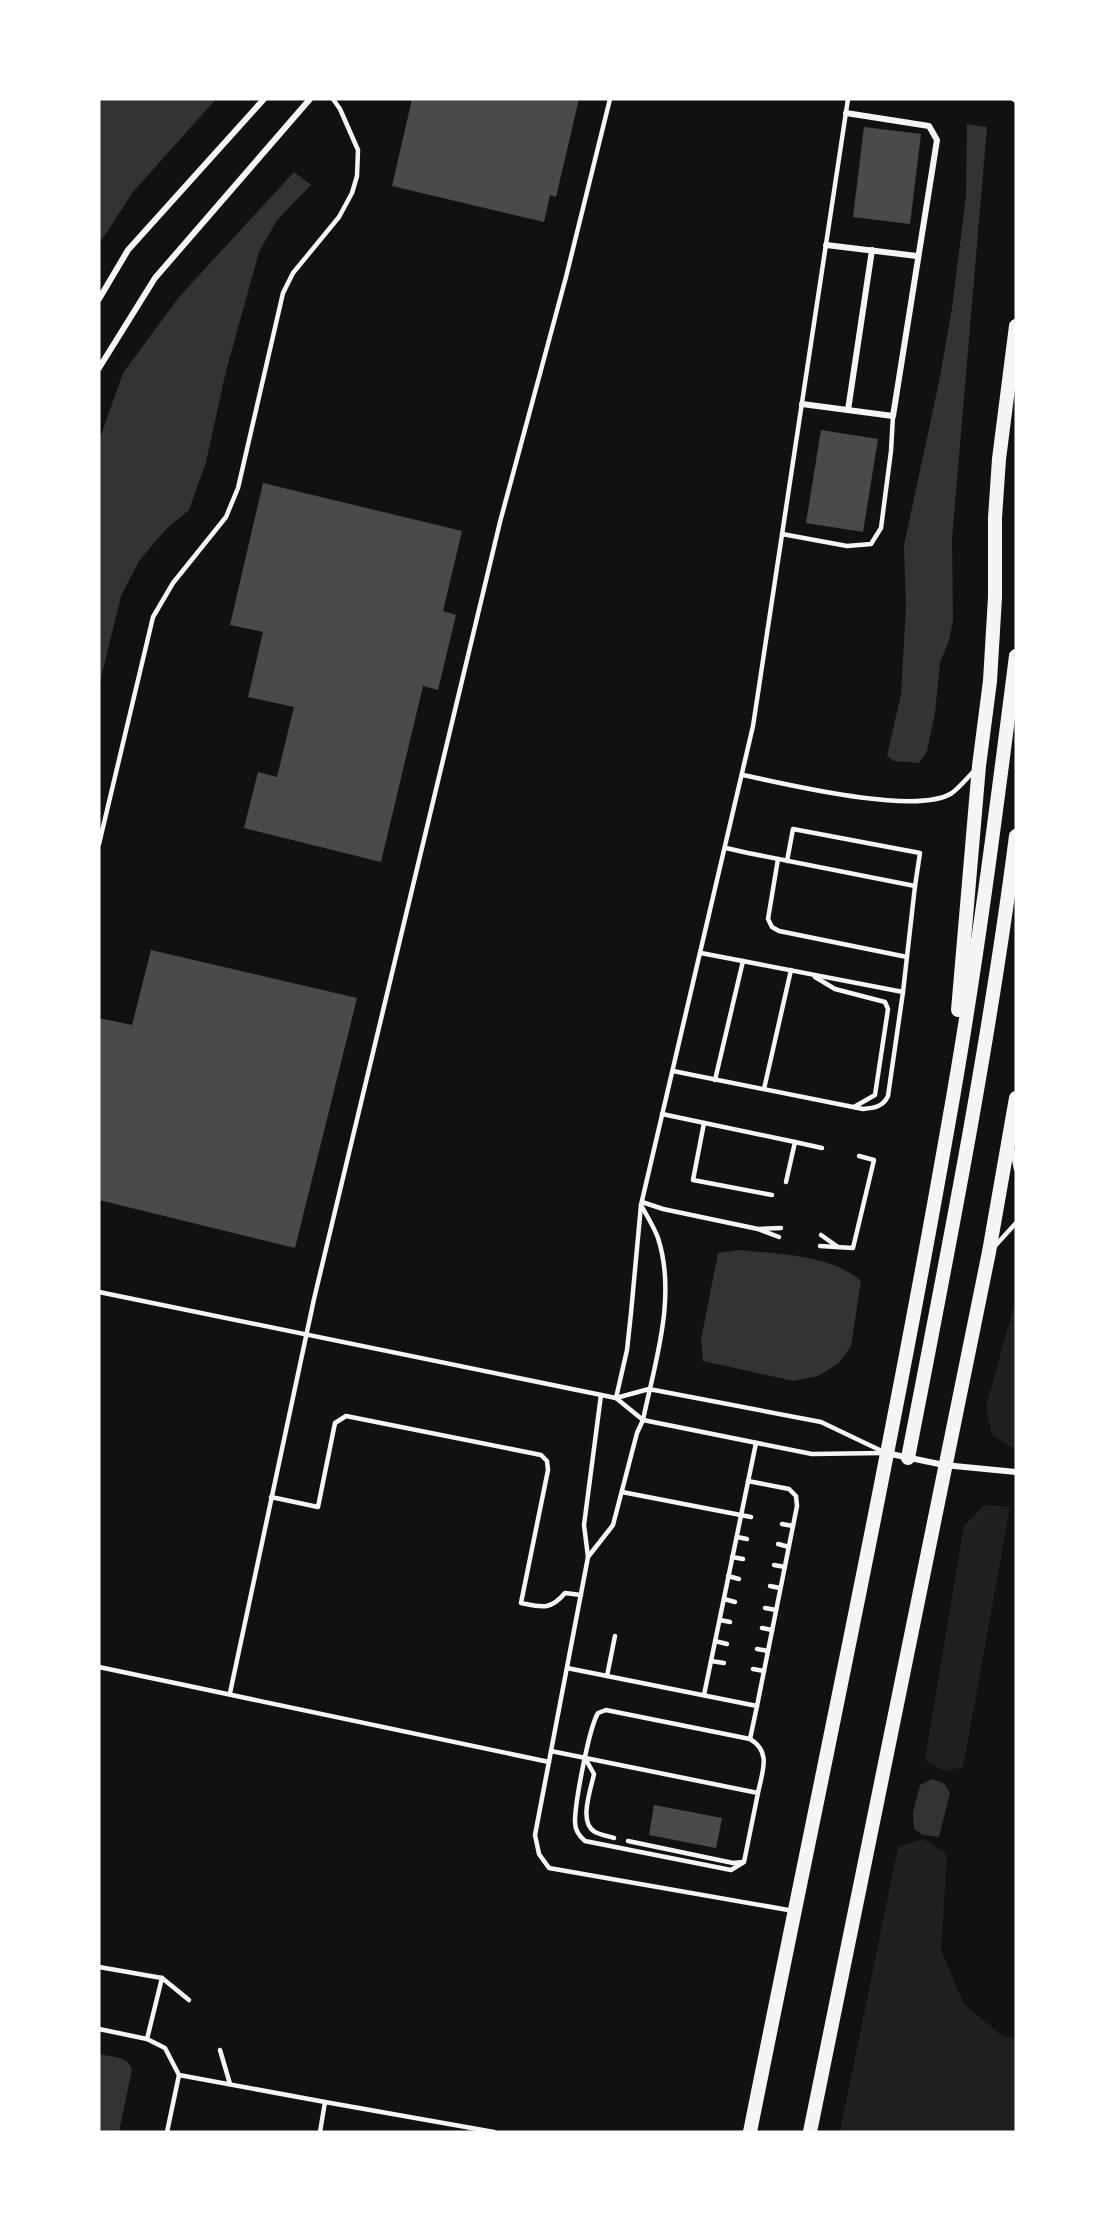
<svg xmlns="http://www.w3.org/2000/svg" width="1115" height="2231" viewBox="0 0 1115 2231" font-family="Cabin,sans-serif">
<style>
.green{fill:#202020}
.water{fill:#333}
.building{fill:#4a4a4a}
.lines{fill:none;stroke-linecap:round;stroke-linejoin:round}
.service{stroke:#f5f5f5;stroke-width:4.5}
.minor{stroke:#f5f5f5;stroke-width:6}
.trunk{stroke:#f5f5f5;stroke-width:14}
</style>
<rect width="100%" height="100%" fill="#111"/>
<g class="green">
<path d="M1016 1299V1450L992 1435 986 1406Z"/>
<path d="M984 1505 1010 1507 963 1767 944 1771 925 1760 964 1526Z"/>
<path d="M923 1839 947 1854 941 1950 964 2004 1002 2036 1016 2039V2132H840L898 1847Z"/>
</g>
<g class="water">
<path d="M99 99H216L133 192 99 244Z"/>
<path d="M967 124 987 127 952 539 953 620 949 640 940 663 935 713 927 751 919 763 894 761 887 756 901 694 906 607 904 545 939 382 952 308 966 196Z"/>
<path d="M294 172 311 185 277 220 259 252 226 371 206 462 189 510 166 529 139 561 121 596 99 686V441L123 373 179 297Z"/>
<path d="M740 1250C777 1254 832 1255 861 1281L851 1346 839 1363 818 1376 794 1381 703 1361 701 1340 718 1253Z"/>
<path d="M932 1779 944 1783 950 1793 939 1837 923 1835 914 1829 913 1813 920 1785Z"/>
<path d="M99 2054C112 2057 127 2056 132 2069L119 2132H99Z"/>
</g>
<g class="building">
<path d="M412 99H579L556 197 550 195 544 222 392 186Z"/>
<path d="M864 127 921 134 910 224 853 217Z"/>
<path d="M821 430 878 439 863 532 806 523Z"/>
<path d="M263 483 462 531 443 611 456 615 438 690 423 686 381 862 244 828 258 772 277 777 294 707 248 697 263 632 230 625Z"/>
<path d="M151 950 357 998 295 1248 99 1200V1018L132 1025Z"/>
<path d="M654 1805 722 1818 716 1848 649 1835Z"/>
</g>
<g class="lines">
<g class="service">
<path d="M1013 99 1016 101"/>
<path d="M782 534 847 546 871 544 881 528 891 451 893 416"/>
<path d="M743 775C785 784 917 816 952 793 960 787 968 777 975 770"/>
<path d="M99 844 153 617 173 583 226 517 238 488 283 293 293 273 339 217 352 193 357 176 358 150 340 109 333 99"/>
<path d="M726 848 748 853 915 886 920 853 793 829 787 861"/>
<path d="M778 859 768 919 772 927 779 931 907 957"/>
<path d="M815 977 835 989 885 1002 888 1009 875 1095 854 1107"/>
<path d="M903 992 915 886"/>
<path d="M673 1071 863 1109C874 1108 883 1107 888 1096L903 992 701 953"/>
<path d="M715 1080 743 961"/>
<path d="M764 1089 791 970"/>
<path d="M662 1114 795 1142 786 1182"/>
<path d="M704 1123 693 1180 772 1195"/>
<path d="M795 1142 822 1148"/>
<path d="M1012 1148 1016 1169"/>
<path d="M642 1202 663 1209 758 1229 779 1237"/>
<path d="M758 1229 781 1228"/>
<path d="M821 1235 838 1247"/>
<path d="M820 1246 853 1248 874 1160 859 1156"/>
<path d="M995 1246 1016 1223"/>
<path d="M99 1292 616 1398 649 1389 821 1422 886 1453"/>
<path d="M601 1395 584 1525 588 1557 535 1835 539 1854 549 1868 794 1911"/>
<path d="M616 1398 627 1350 631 1313 641 1205 753 726 848 99"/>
<path d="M616 1398 643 1420 812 1454 883 1453"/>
<path d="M622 1492 751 1517"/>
<path d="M271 1497 318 1507 335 1423 346 1416 541 1455 547 1461 548 1470 521 1603C541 1607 550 1611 565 1593L581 1595"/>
<path d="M782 1524 793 1526"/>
<path d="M737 1537 747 1539"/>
<path d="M778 1544 789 1547"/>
<path d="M588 1557 613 1525 637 1433 643 1420C655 1362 677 1297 658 1238 654 1227 647 1216 641 1205"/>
<path d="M732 1557 743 1559"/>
<path d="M774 1565 785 1567"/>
<path d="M728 1576 739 1579"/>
<path d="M770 1586 780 1588"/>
<path d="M724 1599 735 1602"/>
<path d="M765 1608 776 1610"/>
<path d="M720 1620 730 1622"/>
<path d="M762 1628 772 1630"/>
<path d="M715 1641 727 1644"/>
<path d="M757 1649 768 1651"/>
<path d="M711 1661 724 1663"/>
<path d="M99 1667 549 1762"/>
<path d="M567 1668 757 1706 797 1506 796 1496 789 1489 748 1481"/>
<path d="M753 1669 764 1671"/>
<path d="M607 1676 615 1636"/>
<path d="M230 1693 314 1299 500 522 566 277 610 99"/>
<path d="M704 1695 756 1443"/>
<path d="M750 1739 757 1706"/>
<path d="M551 1751 758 1793 744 1862 731 1870 585 1841C579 1836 575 1830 575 1822 575 1802 589 1728 598 1713L606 1710 750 1739C772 1752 762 1772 758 1793"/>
<path d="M585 1758 594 1774C591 1789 578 1823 595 1832 601 1835 608 1836 614 1838"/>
<path d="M628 1841 733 1863 743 1862"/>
<path d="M99 1967 162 1978 147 2039"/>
<path d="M162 1978 189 2000"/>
<path d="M99 2029 147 2039 165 2048 179 2075"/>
<path d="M220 2050 230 2084"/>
<path d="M325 2102 494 2132"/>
<path d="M167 2132 179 2075 325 2102 320 2132"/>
</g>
<g class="minor">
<path d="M826 245 917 256"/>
<path d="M99 299 128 250 264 99"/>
<path d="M99 368 155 278 310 99"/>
<path d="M802 404 893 416 937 140 929 126 846 113"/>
<path d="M848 410 872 250"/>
<path d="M886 1453 944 1465 1016 1472"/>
</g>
<g class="trunk">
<path d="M958 1010 979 766 990 681 995 597V518L999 459 1016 326"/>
<path d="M908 1458C948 1251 989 1045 1016 836"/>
<path d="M750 2132C817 1797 889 1463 948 1126 976 970 996 813 1016 656"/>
<path d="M810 2132 989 1252 1016 1098"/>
</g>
</g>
<rect width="1115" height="2231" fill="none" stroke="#ffffff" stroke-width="201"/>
</svg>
